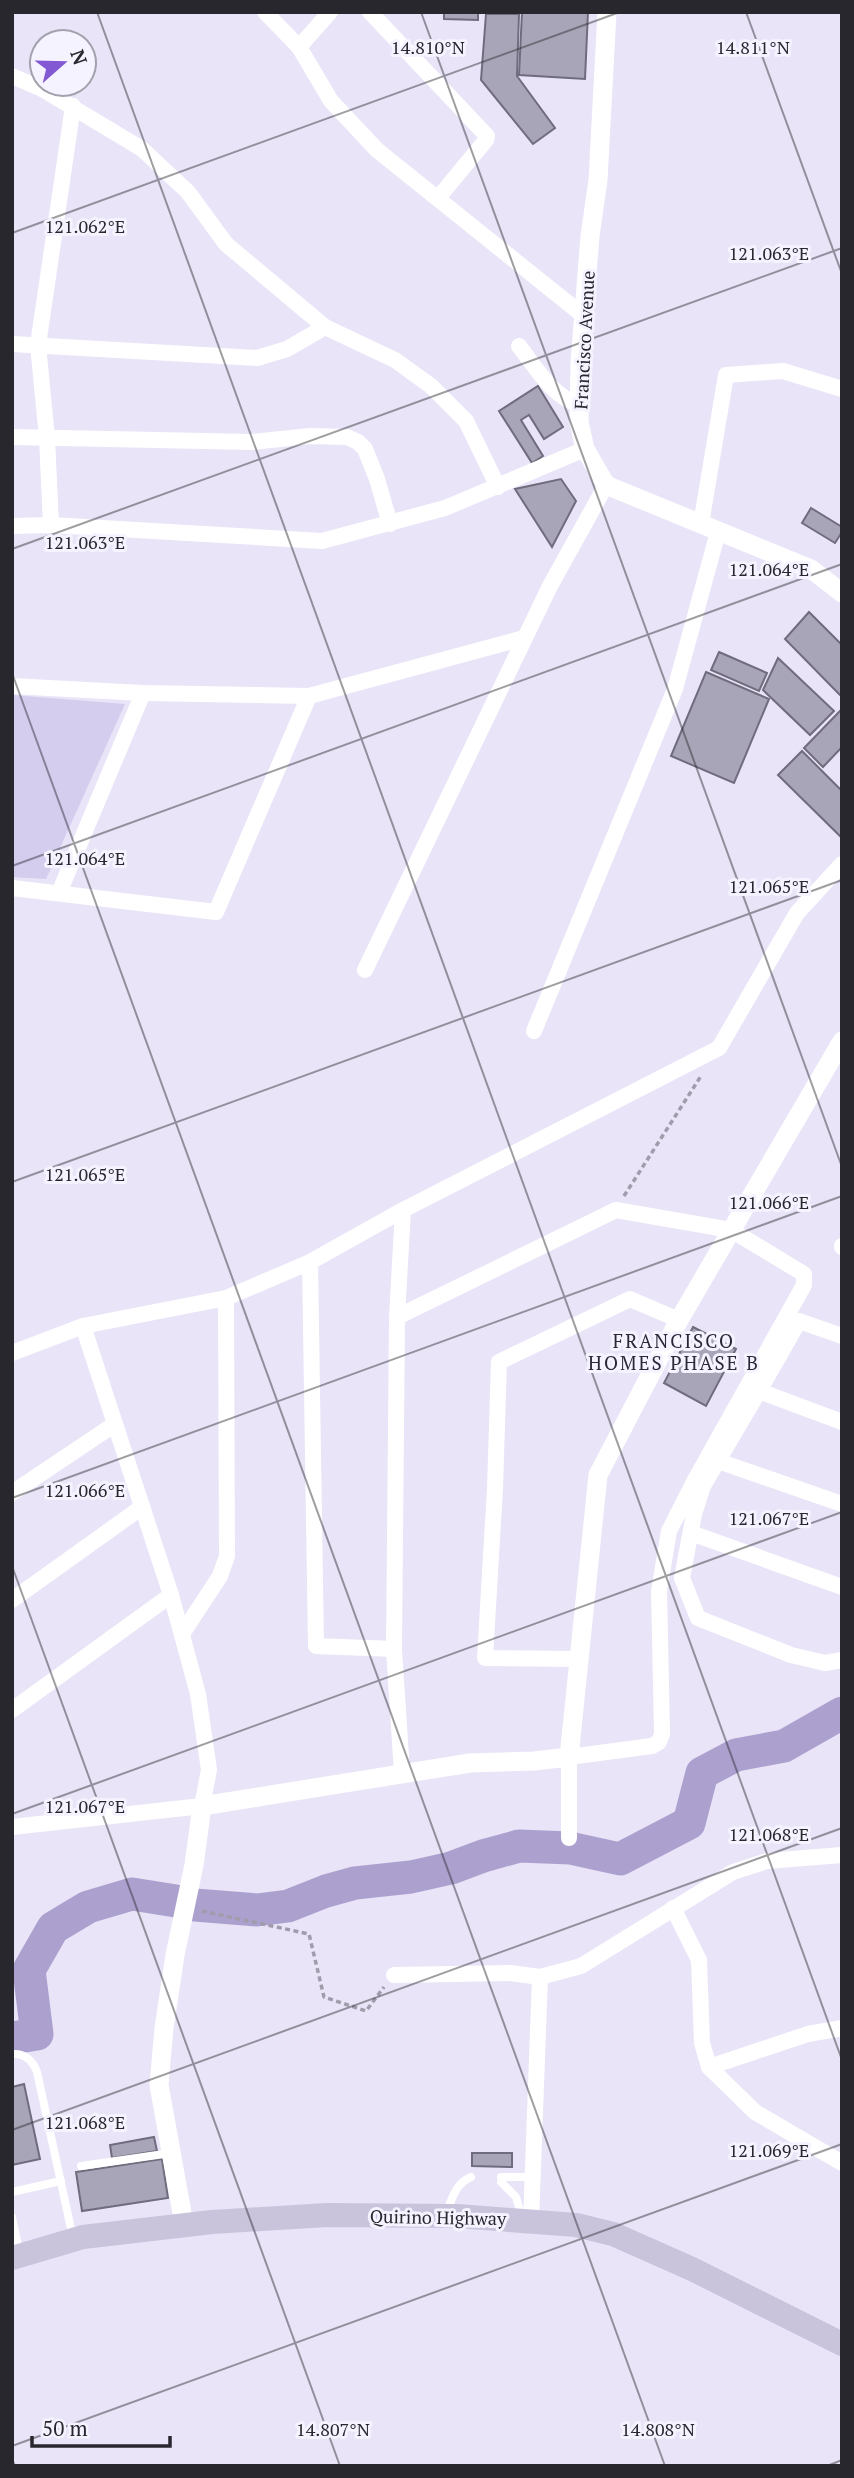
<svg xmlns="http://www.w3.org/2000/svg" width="854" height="2478" viewBox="0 0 854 2478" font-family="'PT Serif',serif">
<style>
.green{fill:#d5cdee}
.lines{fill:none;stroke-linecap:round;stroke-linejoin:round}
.river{stroke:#aca1ce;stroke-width:33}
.building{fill:#a9a5b8;stroke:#706c7d;stroke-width:2}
.path{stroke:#a09cab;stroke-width:3.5;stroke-dasharray:5 3.5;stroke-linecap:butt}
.service{stroke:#fff;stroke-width:8}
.minor{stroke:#fff;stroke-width:16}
.tertiary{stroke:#fff;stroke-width:19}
.primary{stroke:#c9c3dc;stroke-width:24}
.ticks{fill:none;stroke:#28272e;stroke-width:2;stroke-opacity:0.45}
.labels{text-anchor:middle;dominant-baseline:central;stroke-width:6;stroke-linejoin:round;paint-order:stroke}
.street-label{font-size:18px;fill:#28272e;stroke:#f5f3ff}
.neighbourhood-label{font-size:19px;letter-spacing:2px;fill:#2b2837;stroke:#f5f3ff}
.ticks-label{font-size:18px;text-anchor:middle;fill:#28272e;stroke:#f5f3ff;stroke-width:6;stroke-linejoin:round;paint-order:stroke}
</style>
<rect width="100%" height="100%" fill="#e9e4f8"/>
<path class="green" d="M12 695 125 704 46 879 12 877Z"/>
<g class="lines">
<g class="river">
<path d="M195 1905 257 1910 288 1906 326 1891 355 1883 411 1877 451 1868 483 1856 519 1846 570 1848 620 1859 689 1823 702 1773 736 1755 784 1746 842 1713"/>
<path d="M12 2038 37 2034 29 1970 53 1928 88 1907 132 1894 176 1901"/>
</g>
</g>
<g class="building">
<path d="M444 12H478V20L444 19Z"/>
<path d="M522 12H588L585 79 519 75Z"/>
<path d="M486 14H519L517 76 555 128 533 144 481 80Z"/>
<path d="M538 386 563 427 544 439 529 415 521 420 543 456 532 463 499 411Z"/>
<path d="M561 479 576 501 552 547 515 489Z"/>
<path d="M811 508 842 527V532L835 543 802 523Z"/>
<path d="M809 612 842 645V697L785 639Z"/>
<path d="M719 652 767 673 759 691 711 670Z"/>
<path d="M778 658 834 711 810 735 763 690Z"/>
<path d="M706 672 769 699 734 783 671 756Z"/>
<path d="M840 711 842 713V747L823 767 804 748Z"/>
<path d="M802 751 842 791V838L778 775Z"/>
<path d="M693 1327 736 1349 706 1406 664 1383Z"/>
<path d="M24 2084 40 2159 12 2165V2087Z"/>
<path d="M154 2137 157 2151 112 2158 110 2145Z"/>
<path d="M472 2153H512V2167L472 2166Z"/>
<path d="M162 2159 168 2198 82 2211 76 2172Z"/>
</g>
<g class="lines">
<g class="path">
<path d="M624 1196 701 1076"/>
<path d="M202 1911 309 1934 324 1997 366 2011 384 1987"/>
</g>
<g class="service">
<path d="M12 2054C25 2053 33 2061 37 2072L73 2238"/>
<path d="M81 2166 171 2153"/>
<path d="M501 2177H532"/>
<path d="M501 2182 516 2197 522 2218"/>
<path d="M12 2192 61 2181"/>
<path d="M446 2214C452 2199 455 2184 471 2177"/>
<path d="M12 2217 19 2251"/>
</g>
<g class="minor">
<path d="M265 12 299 47 331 101 377 150 584 316"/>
<path d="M370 12 487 136 486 140 438 198"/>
<path d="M299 47 330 12"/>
<path d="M12 76 42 89 142 149 188 192 226 244 325 327 395 360 431 386 466 421 498 487"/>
<path d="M12 344 257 358 287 349 325 327"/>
<path d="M519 346C537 369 551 395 579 405"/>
<path d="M12 437 252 442 310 436 347 437 358 442 365 449 377 479 390 524"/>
<path d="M701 524 726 375 783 371 842 389"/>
<path d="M51 525 47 438 38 345 73 106"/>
<path d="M12 526 51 525 322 541 445 508 585 449"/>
<path d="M12 686 143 693 309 696 524 638"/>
<path d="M12 888 216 912 309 696"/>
<path d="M59 893 143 693"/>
<path d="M365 970 550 586 606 485"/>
<path d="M534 1031 675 689 718 532"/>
<path d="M842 1246V1247"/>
<path d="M310 1262 316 1646 394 1649"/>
<path d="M397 1317 616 1210 731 1230 804 1274V1285L695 1480 669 1531 659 1591 662 1734 659 1742 652 1746 569 1757V1838"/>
<path d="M842 1336 799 1321 759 1391 842 1422"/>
<path d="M12 1353 83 1326 226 1298 310 1262 403 1210 719 1048 797 913 842 864"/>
<path d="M759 1391 703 1486 694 1514 682 1578 698 1618 791 1655 825 1663 842 1660"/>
<path d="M718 1461 842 1504"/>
<path d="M12 1493 115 1424"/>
<path d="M691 1533 842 1587"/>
<path d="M12 1600 142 1507"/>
<path d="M182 1634 220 1576 227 1556 226 1298"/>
<path d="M577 1659 485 1658 495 1488 499 1362 630 1299 679 1320"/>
<path d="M12 1710 171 1595"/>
<path d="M402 1773 394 1649 397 1317 403 1210"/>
<path d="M12 1827 202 1806 209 1770 198 1694 171 1595 83 1326"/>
<path d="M673 1908 699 1960 702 2043 709 2067 755 2112 842 2163"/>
<path d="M394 1975 510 1973 540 1977 581 1966 733 1872 767 1861 842 1855"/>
<path d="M709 2067 808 2034 842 2028"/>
<path d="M531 2221 540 1977"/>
</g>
<g class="tertiary">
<path d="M607 12 598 180 590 236 580 362 579 422 585 449 606 485 811 569 842 593"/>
<path d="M184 2224 159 2085 164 2028 175 1955 194 1865 202 1806 470 1763 534 1761 569 1757 598 1475 679 1320 842 1041"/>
</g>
<path class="primary" d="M12 2258 83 2237 212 2222 327 2215 457 2216 576 2225 613 2234 692 2269 842 2344"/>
</g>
<path class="ticks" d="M97 12 842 2060M421 12 842 1167M746 12 842 274M12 233 620 12M12 549 842 248M12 673 665 2466M12 866 842 564M12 1182 842 880M12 1498 842 1196M12 1566 340 2466M12 1814 842 1512M12 2130 842 1828M12 2446 842 2144M12 2459 15 2466M827 2466 842 2460"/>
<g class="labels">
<g class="street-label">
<text transform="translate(584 340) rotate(-87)">Francisco Avenue</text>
<text transform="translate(438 2217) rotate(1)">Quirino Highway</text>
</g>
<g class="neighbourhood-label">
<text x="674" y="1340">FRANCISCO<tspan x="674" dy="22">HOMES PHASE B</tspan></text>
</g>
</g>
<g class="ticks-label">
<text x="428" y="54">14.810°N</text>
<text x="753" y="54">14.811°N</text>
<text x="85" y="233">121.062°E</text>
<text x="769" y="260">121.063°E</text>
<text x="85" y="549">121.063°E</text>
<text x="769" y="576">121.064°E</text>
<text x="85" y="865">121.064°E</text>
<text x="769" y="893">121.065°E</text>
<text x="85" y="1181">121.065°E</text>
<text x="769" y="1209">121.066°E</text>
<text x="85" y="1497">121.066°E</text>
<text x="769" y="1525">121.067°E</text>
<text x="85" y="1813">121.067°E</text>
<text x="769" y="1841">121.068°E</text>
<text x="85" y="2129">121.068°E</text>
<text x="769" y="2157">121.069°E</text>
<text x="333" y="2436">14.807°N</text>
<text x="658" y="2436">14.808°N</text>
</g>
<rect width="854" height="2478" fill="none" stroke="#28272e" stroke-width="28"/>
<g transform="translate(63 63) rotate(70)"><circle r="33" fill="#f5f3ff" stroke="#a3a1ab" stroke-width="2"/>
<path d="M0-5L12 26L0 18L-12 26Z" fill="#8259d2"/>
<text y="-10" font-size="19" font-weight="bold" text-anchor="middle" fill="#28272e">N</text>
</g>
<path d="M32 2436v10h138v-10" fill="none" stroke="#28272e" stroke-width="3.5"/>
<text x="42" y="2436" font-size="21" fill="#28272e" stroke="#f5f3ff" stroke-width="5" paint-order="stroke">50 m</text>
</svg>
